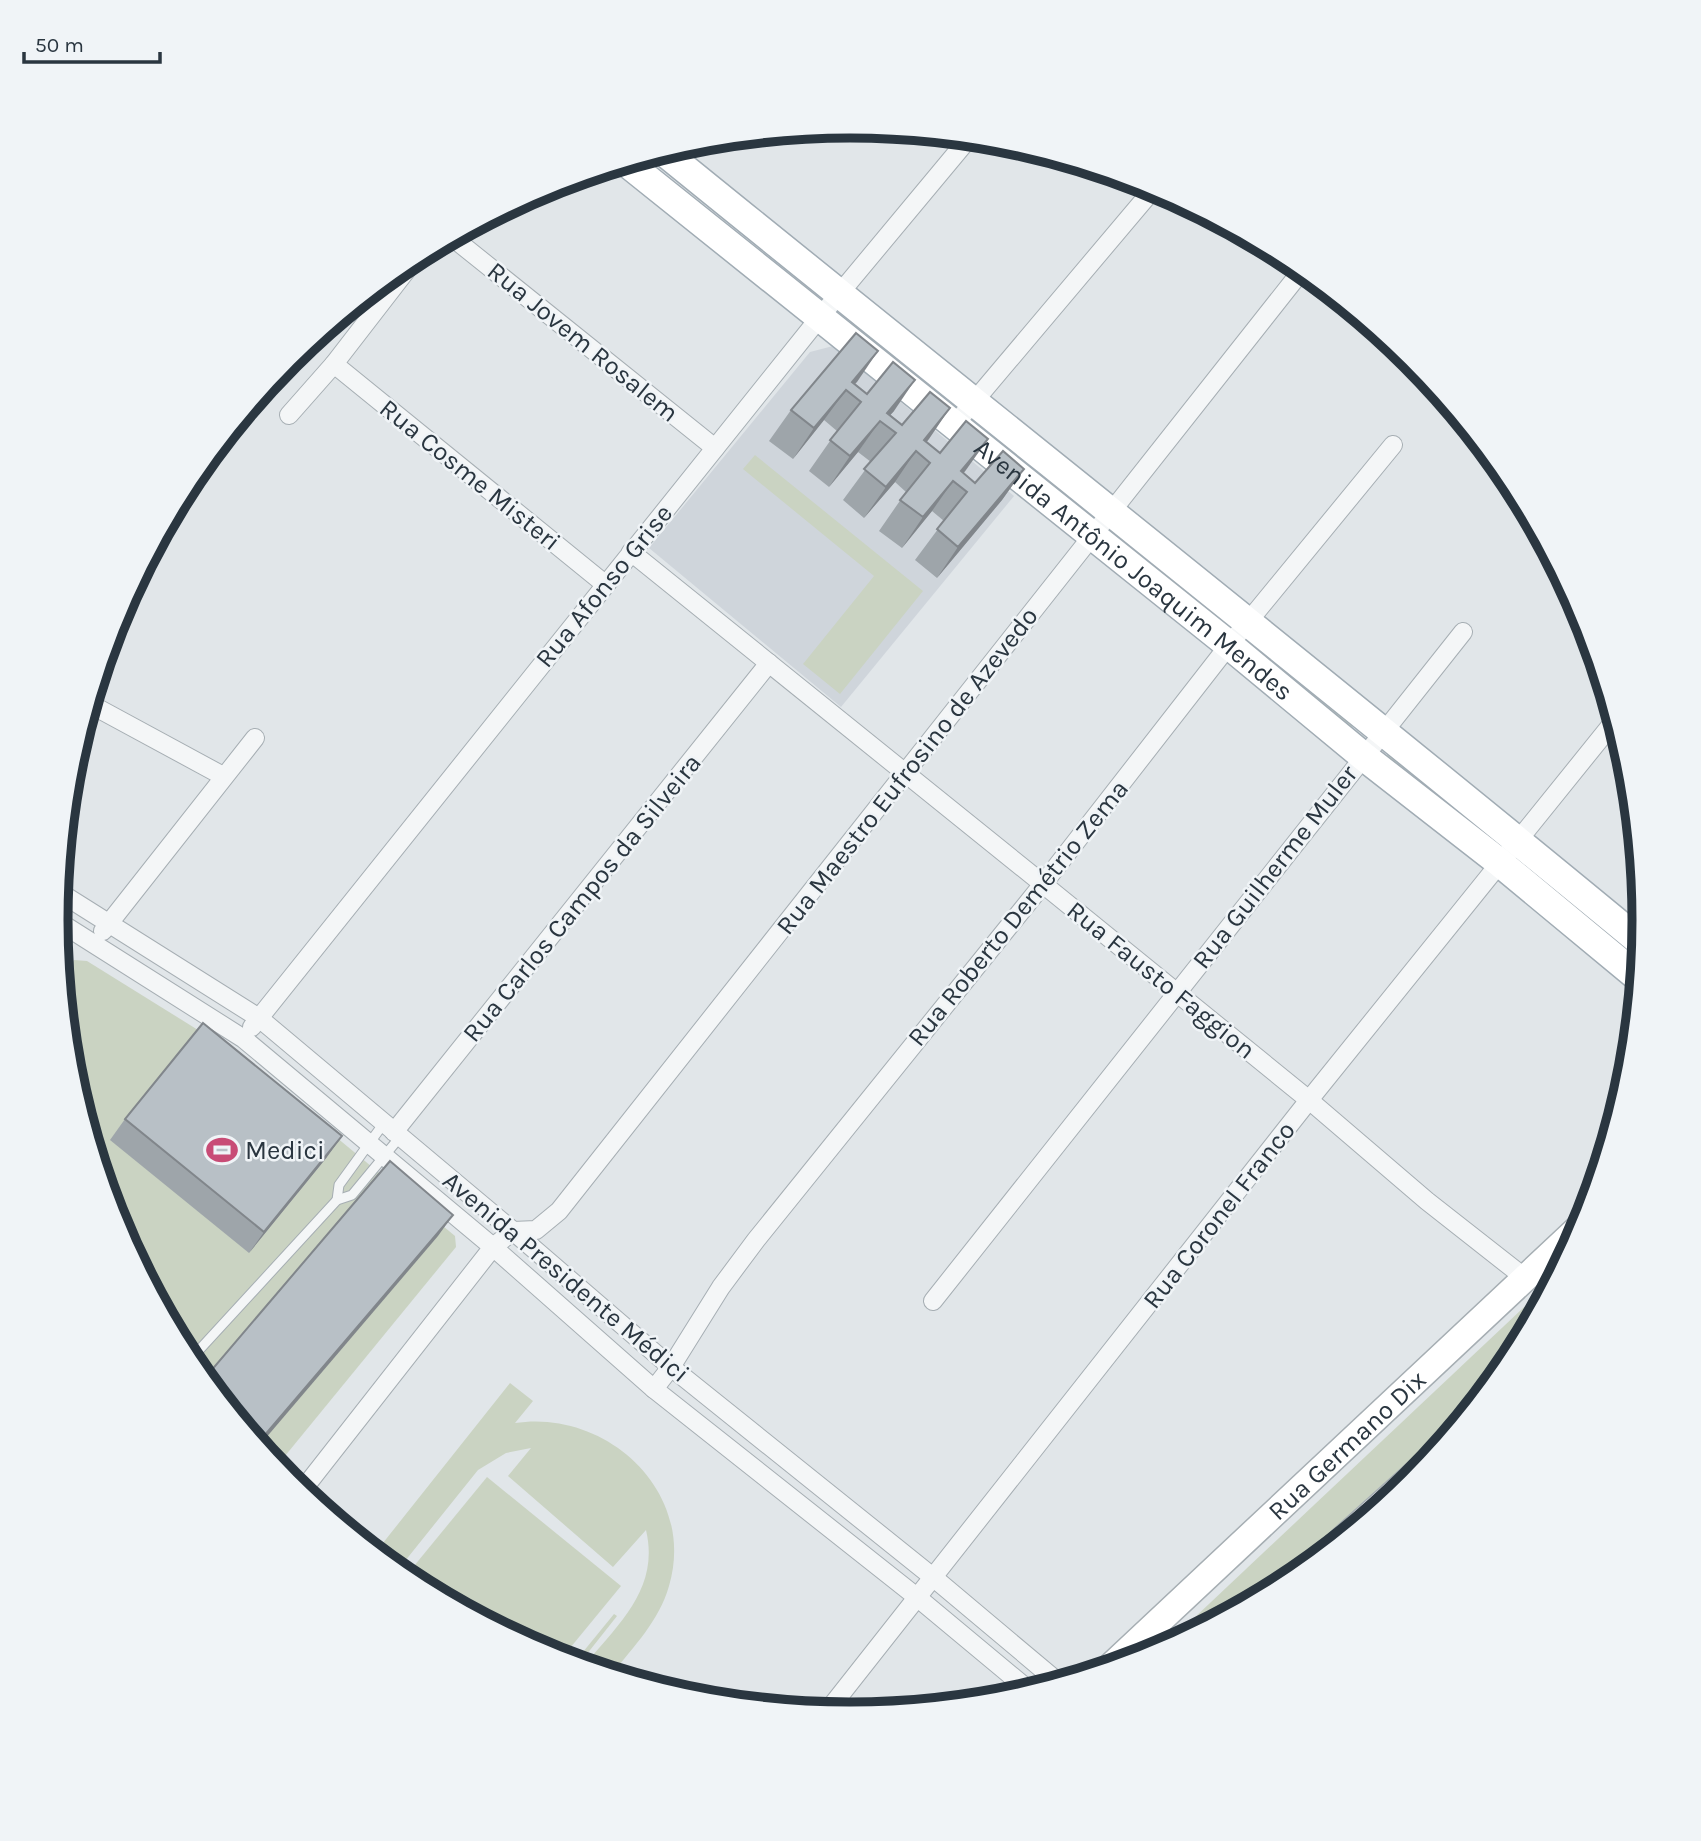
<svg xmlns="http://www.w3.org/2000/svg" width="1701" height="1841" viewBox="0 0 1701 1841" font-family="Karla,sans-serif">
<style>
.built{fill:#cfd5db}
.green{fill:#cad3c2}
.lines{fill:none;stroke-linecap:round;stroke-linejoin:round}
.lane-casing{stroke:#a6aeb3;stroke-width:11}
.street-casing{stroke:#a6aeb3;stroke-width:20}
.secondary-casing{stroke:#a6aeb3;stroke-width:29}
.primary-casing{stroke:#a1acb4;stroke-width:31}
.lane{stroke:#f4f6f7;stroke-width:9}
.street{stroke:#f4f6f7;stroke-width:18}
.secondary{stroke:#fff;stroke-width:26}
.primary{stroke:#fff;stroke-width:28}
.wall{fill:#9ea5aa}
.shaded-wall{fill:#81868b}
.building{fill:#b8c0c6;stroke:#81868b;stroke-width:2}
.labels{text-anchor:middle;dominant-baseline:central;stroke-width:5;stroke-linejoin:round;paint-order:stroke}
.street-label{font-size:26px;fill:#2a3640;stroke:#f0f4f7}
.poi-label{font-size:26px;fill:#2a3640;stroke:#f0f4f7;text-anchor:start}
.rim{fill:none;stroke:#2a3640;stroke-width:9}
</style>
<rect width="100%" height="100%" fill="#e1e6e9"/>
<path class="built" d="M833 346 1014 496 841 707 649 548 810 352Z"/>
<g class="green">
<path d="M854 323 941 393 939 396 850 325Z"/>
<path d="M996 435 1082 505 1081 509 991 439Z"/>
<path d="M755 455 923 591 840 694 803 664 874 576 743 469Z"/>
<path d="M1129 544 1215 613 1213 617 1125 545Z"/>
<path d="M1266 654 1353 724 1351 728 1262 655Z"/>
<path d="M1390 752 1489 835 1486 838 1384 759Z"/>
<path d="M74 960 87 961 235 1053 455 1236 456 1247 276 1467 190 1362 116 1224 71 1075 62 978Z"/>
<path d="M1557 1276 1511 1362 1482 1397 1253 1602 1157 1653Z"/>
<path d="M510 1383 533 1401 515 1423C606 1409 697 1491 669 1586 659 1621 634 1646 612 1674L584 1666C618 1624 660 1589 646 1530L613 1567 508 1476 531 1448 506 1453 478 1470 397 1571 375 1553Z"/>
<path d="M487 1477 621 1586 561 1659 546 1654 405 1577Z"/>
<path d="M614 1614 617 1616 579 1664 574 1663Z"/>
</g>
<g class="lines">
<defs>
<g id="lane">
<path d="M264 389 270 385 291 357"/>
<path d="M337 1200 339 1185 384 1123"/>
<path d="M189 1361 337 1200 352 1195 400 1137"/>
</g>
<g id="street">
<path d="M452 237 715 448"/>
<path d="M334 364 606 585"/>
<path d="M289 415 334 364 419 254"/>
<path d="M955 424 1155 187"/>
<path d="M631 552 1043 884 1309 1100 1427 1201 1525 1278"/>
<path d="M90 704 223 776"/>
<path d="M59 892 259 1018 513 1231 671 1367 934 1578 1059 1683"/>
<path d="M56 920 244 1039 493 1247 654 1389 918 1598 1031 1692"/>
<path d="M103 931 255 738"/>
<path d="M252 1027 820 317 969 138"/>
<path d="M394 1132 769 663"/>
<path d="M933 1301 1463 632"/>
<path d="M654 1389 671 1367 721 1287 756 1240 1043 884 1229 645 1393 445"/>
<path d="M301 1492 493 1247 513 1231 536 1230 559 1211 1303 269"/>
<path d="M826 1713 1309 1100 1616 719"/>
</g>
<g id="secondary">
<path d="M1341 1541 1429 1462"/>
<path id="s1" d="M1109 1668 1585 1222"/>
</g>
<g id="primary">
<path d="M663 151C989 416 1319 676 1643 944"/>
<path id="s2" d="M626 162 1229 645 1363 756 1499 862 1639 978"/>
</g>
</defs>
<use href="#lane" class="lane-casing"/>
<use href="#street" class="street-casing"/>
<use href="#secondary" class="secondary-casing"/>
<use href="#primary" class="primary-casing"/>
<use href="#lane" class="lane"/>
<use href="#street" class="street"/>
<use href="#secondary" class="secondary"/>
<use href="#primary" class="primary"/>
</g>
<g class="wall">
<path d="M855 384 867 394 894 411 890 415 926 442 975 483 1024 469 1002 500 937 578 915 560 944 521 932 511 902 548 879 531 906 492 895 482 864 518 843 500 871 462 858 452 829 487 809 471 837 431 824 420 793 459 769 441 791 410Z"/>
<path d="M125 1119 327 1157 249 1253 110 1140Z"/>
</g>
<g class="shaded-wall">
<path d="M878 351 857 382 848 391 852 382Z"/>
<path d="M915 380 894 411 883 423 887 413Z"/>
<path d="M846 390 824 420 793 459 814 428Z"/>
<path d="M950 408 929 439 918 453 916 451 895 482 864 518 886 487Z"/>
<path d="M880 421 858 452 829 487 850 456Z"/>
<path d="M988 439 966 470 956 483 961 471Z"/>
<path d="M1024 469 1002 500 937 578 958 547Z"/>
<path d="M953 481 932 511 902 548 923 517Z"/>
<path d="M342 1136 327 1157 249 1253 264 1232Z"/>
<path d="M453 1215 438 1236 259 1446 257 1444Z"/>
</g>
<g class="building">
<path d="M856 333 878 351 852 382 867 394 893 362 915 380 887 413 902 425 930 392 950 408 924 440 940 453 966 421 988 439 961 471 975 483 1003 451 1024 469 958 547 937 529 967 492 953 481 923 517 900 500 930 463 916 451 886 487 864 469 896 433 880 421 850 456 830 440 861 402 846 390 814 428 791 410Z"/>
<path d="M203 1023 342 1136 264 1232 125 1119Z"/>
<path d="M390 1161 453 1215 258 1443 252 1437 204 1379Z"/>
<path d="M157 1300 172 1312 167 1319Z"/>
</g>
<defs>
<symbol id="stadium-bare" viewBox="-9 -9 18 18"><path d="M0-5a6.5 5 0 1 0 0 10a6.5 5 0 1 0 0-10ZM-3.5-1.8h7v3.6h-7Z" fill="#c84c76" stroke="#f0f4f7" stroke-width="2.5" paint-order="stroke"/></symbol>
</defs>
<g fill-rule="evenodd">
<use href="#stadium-bare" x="200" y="1128" width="44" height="44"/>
</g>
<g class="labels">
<g class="street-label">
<text transform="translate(583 342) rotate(39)">Rua Jovem Rosalem</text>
<text transform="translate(470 475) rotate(39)">Rua Cosme Misteri</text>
<text stroke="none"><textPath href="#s2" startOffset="651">Avenida Antônio Joaquim Mendes</textPath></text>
<text transform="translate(604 586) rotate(-51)">Rua Afonso Grise</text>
<text transform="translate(907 771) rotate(-52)">Rua Maestro Eufrosino de Azevedo</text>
<text transform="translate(1275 867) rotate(-52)">Rua Guilherme Muler</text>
<text transform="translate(582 898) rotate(-51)">Rua Carlos Campos da Silveira</text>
<text transform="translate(1018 913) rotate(-51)">Rua Roberto Demétrio Zema</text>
<text transform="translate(1161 980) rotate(39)">Rua Fausto Faggion</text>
<text transform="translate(1219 1215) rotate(-52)">Rua Coronel Franco</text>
<text transform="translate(566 1277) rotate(40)">Avenida Presidente Médici</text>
<text stroke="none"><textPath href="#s1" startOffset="326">Rua Germano Dix</textPath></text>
</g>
<g class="poi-label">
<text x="245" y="1150">Medici</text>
</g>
</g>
<path d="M0 0H1701V1841H0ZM68 920a782 782 0 1 1 1564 0a782 782 0 1 1-1564 0Z" fill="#f0f4f7" fill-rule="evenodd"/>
<path class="rim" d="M68 920a782 782 0 1 1 1564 0a782 782 0 1 1-1564 0Z"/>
<path d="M24 52v10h136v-10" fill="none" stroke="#2a3640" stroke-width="3.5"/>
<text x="35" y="52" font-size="21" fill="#2a3640" stroke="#f0f4f7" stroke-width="5" paint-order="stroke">50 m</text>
</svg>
